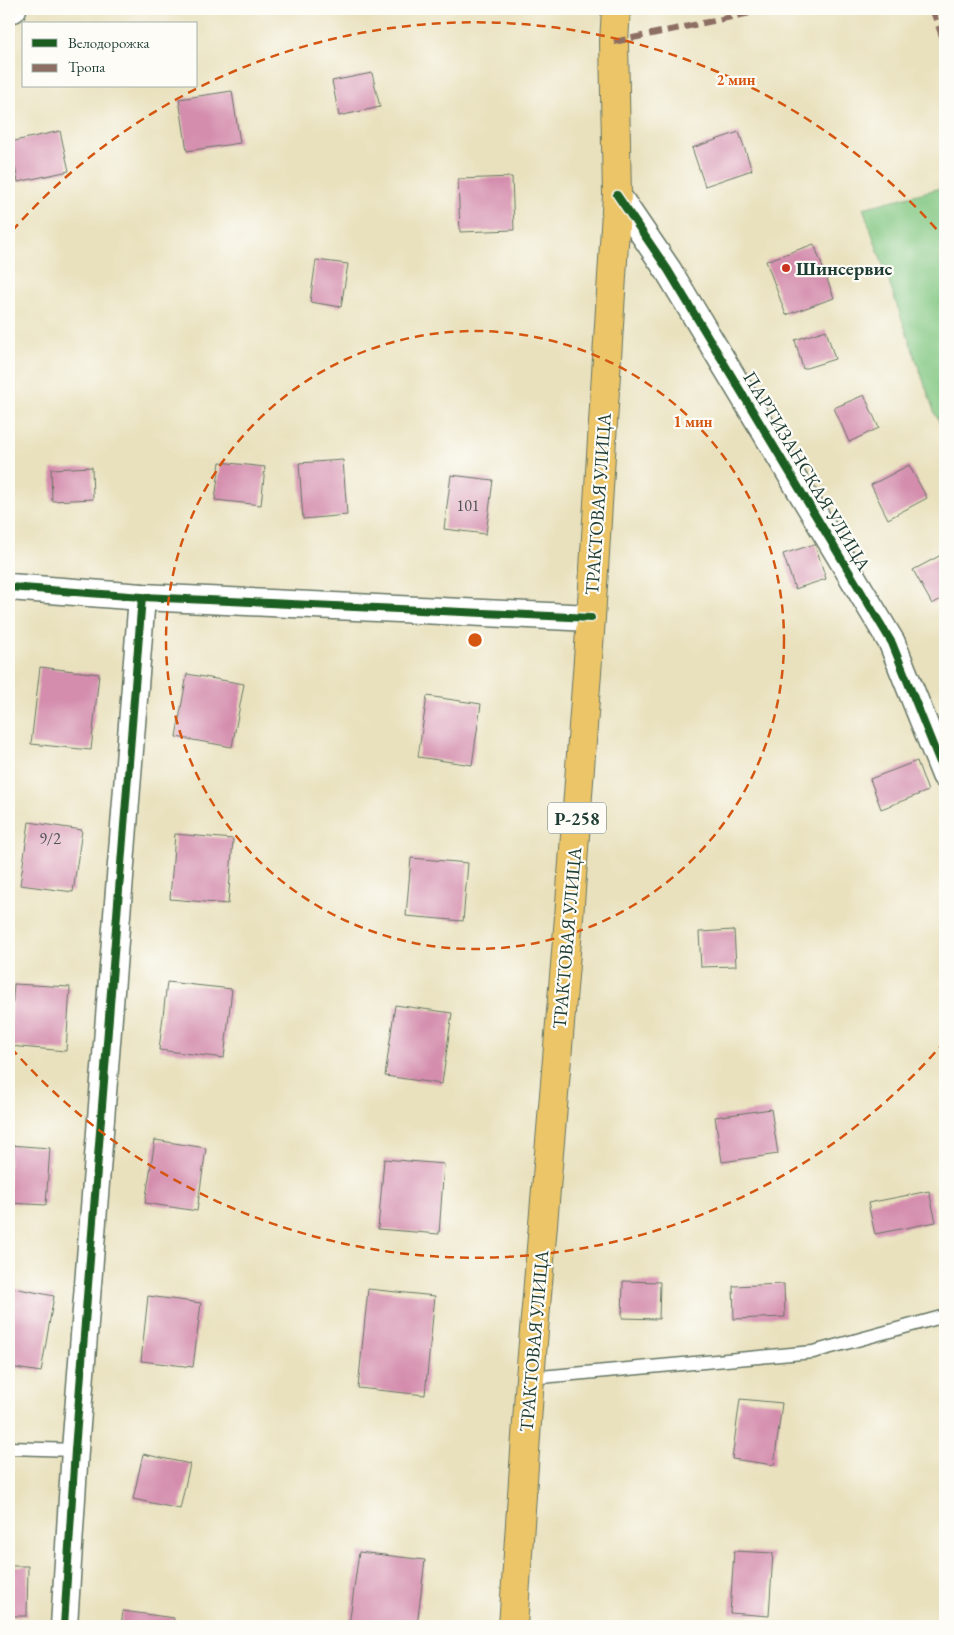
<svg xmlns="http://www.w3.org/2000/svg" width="954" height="1635" viewBox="0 0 954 1635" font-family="'EB Garamond',serif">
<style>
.green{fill:#82c782;stroke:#50825b}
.building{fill:#d48dad}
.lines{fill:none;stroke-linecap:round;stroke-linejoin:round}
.lane-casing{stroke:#667664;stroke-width:15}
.street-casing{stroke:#667664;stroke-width:29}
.highway-casing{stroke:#667664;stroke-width:30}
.lane{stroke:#fff;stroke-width:12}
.street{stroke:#fff;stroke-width:26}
.highway{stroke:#edc569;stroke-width:28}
.quiet{stroke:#8d6e63;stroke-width:6;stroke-dasharray:12 6;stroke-linecap:butt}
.cycleway-casing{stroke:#fdfcf7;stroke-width:11}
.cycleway{stroke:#1b5e20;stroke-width:8}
.ring{fill:none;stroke:#d45610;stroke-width:2.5;stroke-dasharray:9 6}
.poi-dot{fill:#c8321e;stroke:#fdfcf7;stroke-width:2}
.labels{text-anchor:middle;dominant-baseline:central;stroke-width:4.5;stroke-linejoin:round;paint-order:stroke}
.number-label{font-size:16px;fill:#4c5152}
.shield{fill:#fdfcf7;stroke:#62766e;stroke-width:1}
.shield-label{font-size:18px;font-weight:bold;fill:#1f3d34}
.poi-label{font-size:19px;font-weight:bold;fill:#1f3d34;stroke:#fdfcf7;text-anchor:start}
.street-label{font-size:19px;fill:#1f3d34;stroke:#fdfcf7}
.centre{fill:#d45610;stroke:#fdfcf7;stroke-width:2.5}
.ring-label{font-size:15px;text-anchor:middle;font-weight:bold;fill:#d45610;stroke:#fdfcf7;stroke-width:4.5;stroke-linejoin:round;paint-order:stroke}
</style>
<rect width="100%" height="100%" fill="#fdfcf7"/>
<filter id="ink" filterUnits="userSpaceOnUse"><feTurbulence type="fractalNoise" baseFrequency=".02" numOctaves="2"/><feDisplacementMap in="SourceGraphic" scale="10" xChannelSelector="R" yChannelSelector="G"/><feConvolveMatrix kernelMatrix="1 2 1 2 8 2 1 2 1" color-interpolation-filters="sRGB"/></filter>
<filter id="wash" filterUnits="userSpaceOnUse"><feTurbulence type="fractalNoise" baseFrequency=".0096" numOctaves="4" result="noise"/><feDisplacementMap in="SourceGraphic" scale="20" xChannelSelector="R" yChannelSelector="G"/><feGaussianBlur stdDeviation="1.12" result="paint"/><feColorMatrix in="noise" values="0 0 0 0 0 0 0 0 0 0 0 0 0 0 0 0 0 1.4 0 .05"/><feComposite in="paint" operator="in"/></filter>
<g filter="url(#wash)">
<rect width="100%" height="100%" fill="#e9e1be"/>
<path class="green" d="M945 187V432L935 414 863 208Z"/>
<g id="blocks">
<g class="building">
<path d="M372 73 380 107 339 116 332 81Z"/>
<path d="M232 91 240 143 187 151 179 99Z"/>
<path d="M60 131 69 171 18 182 10 142Z"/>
<path d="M739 132 752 170 705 186 692 148Z"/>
<path d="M512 177 514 230 460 232 458 179Z"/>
<path d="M814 244 834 298 786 315 766 261Z"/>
<path d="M316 260 348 264 341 307 310 302Z"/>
<path d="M826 330 835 359 803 369 795 340Z"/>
<path d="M864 395 879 428 849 442 834 408Z"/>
<path d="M343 460 347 515 303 519 299 463Z"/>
<path d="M220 462 265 467 261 505 215 500Z"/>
<path d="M909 465 927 498 888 519 871 485Z"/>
<path d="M92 467 93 499 52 501 51 469Z"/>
<path d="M451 475 493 480 486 534 444 529Z"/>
<path d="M815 544 826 579 795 589 783 554Z"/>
<path d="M943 554 945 558V597L932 604 913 570Z"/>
<path d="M40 667 99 674 91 750 31 744Z"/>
<path d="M187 674 244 684 232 747 176 737Z"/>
<path d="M427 696 481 704 472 765 418 757Z"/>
<path d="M917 761 928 791 881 809 870 779Z"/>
<path d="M29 822 82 830 73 892 20 885Z"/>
<path d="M175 834 233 839 228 904 170 899Z"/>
<path d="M411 858 468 863 463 921 406 916Z"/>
<path d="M734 930 736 966 701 967 699 932Z"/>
<path d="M167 982 232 989 224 1058 159 1050Z"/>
<path d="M14 984 70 987 66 1051 9 1046Z"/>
<path d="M395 1005 452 1013 442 1084 385 1076Z"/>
<path d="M771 1109 778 1154 722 1162 715 1117Z"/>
<path d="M155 1140 206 1148 197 1211 145 1203Z"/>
<path d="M9 1145 50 1148 46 1205 9 1203Z"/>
<path d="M384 1159 444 1164 439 1234 378 1229Z"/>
<path d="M929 1191 936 1222 875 1234 868 1203Z"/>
<path d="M623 1281 660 1282 659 1319 622 1318Z"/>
<path d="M784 1284 785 1317 734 1319 733 1286Z"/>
<path d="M9 1287 54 1296 41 1372 9 1367Z"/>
<path d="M368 1289 435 1296 425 1395 358 1388Z"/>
<path d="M148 1296 201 1303 193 1367 141 1361Z"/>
<path d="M740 1399 782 1403 774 1465 732 1459Z"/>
<path d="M143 1454 190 1464 180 1509 133 1499Z"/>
<path d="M734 1551 773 1553 769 1616 730 1613Z"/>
<path d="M359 1552 425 1560 417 1626 349 1625Z"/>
<path d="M9 1566H28L27 1616H9Z"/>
<path d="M123 1611 174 1618 173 1626H121Z"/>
</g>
</g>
</g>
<g filter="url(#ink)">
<use href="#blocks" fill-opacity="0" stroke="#667664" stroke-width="1"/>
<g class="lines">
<defs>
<g id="lane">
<path d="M530 1378 813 1352 945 1316"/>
<path d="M9 1448 75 1450"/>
</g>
<g id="street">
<path d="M9 10 13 9"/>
<path d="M617 195 668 270 892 643 945 775"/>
<path d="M9 587 142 597 591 618"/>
<path d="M64 1626 75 1450 142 597"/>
</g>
<path id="highway" d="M513 1626 530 1378 569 917 591 618 617 195 614 42 616 9"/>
</defs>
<use href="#lane" class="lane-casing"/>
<use href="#street" class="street-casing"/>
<use href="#highway" class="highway-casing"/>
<use href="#lane" class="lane"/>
<use href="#street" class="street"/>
<use href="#highway" class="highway"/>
<g class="quiet">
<path d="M932 9 945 44"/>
<path d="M614 42 769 9"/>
</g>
<defs>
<g id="cycleway">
<path d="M617 195 668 270 892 643 945 775"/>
<path d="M9 587 142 597 591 618"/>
<path d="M64 1626 75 1450 142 597"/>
</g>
</defs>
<use href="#cycleway" class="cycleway-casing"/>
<use href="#cycleway" class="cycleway"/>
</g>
</g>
<g class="ring">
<circle cx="475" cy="640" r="309"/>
<path d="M945 1041A618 618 0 0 1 12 1049M12 231A618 618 0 0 1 945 239"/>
</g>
<circle class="poi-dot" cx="786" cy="268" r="5"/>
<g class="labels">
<g class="number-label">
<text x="468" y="505">101</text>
<text x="50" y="838">9/2</text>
</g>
<rect class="shield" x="548" y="802.5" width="58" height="31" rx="4"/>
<g class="shield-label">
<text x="577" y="818">Р-258</text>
</g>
<g class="poi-label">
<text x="796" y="268">Шинсервис</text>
</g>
<g class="street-label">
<text transform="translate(807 471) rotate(59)">ПАРТИЗАНСКАЯ УЛИЦА</text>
<text transform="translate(598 504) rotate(-86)">ТРАКТОВАЯ УЛИЦА</text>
<text transform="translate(567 938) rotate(-85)">ТРАКТОВАЯ УЛИЦА</text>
<text transform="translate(534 1341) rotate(-85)">ТРАКТОВАЯ УЛИЦА</text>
</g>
</g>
<circle cx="475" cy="640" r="8" class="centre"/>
<g class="ring-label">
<text x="736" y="85">2 мин</text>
<text x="693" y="427">1 мин</text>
</g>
<rect width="954" height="1635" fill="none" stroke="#fdfcf7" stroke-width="30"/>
<rect x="22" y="22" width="175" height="65" fill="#fdfcf7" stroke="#a4b0a9"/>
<rect x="32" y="39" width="25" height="8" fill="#1b5e20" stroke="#a4b0a9"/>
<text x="68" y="48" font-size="15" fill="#1f3d34">Велодорожка</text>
<rect x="32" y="64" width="25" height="8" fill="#8d6e63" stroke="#a4b0a9"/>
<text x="68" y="72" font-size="15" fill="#1f3d34">Тропа</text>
</svg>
